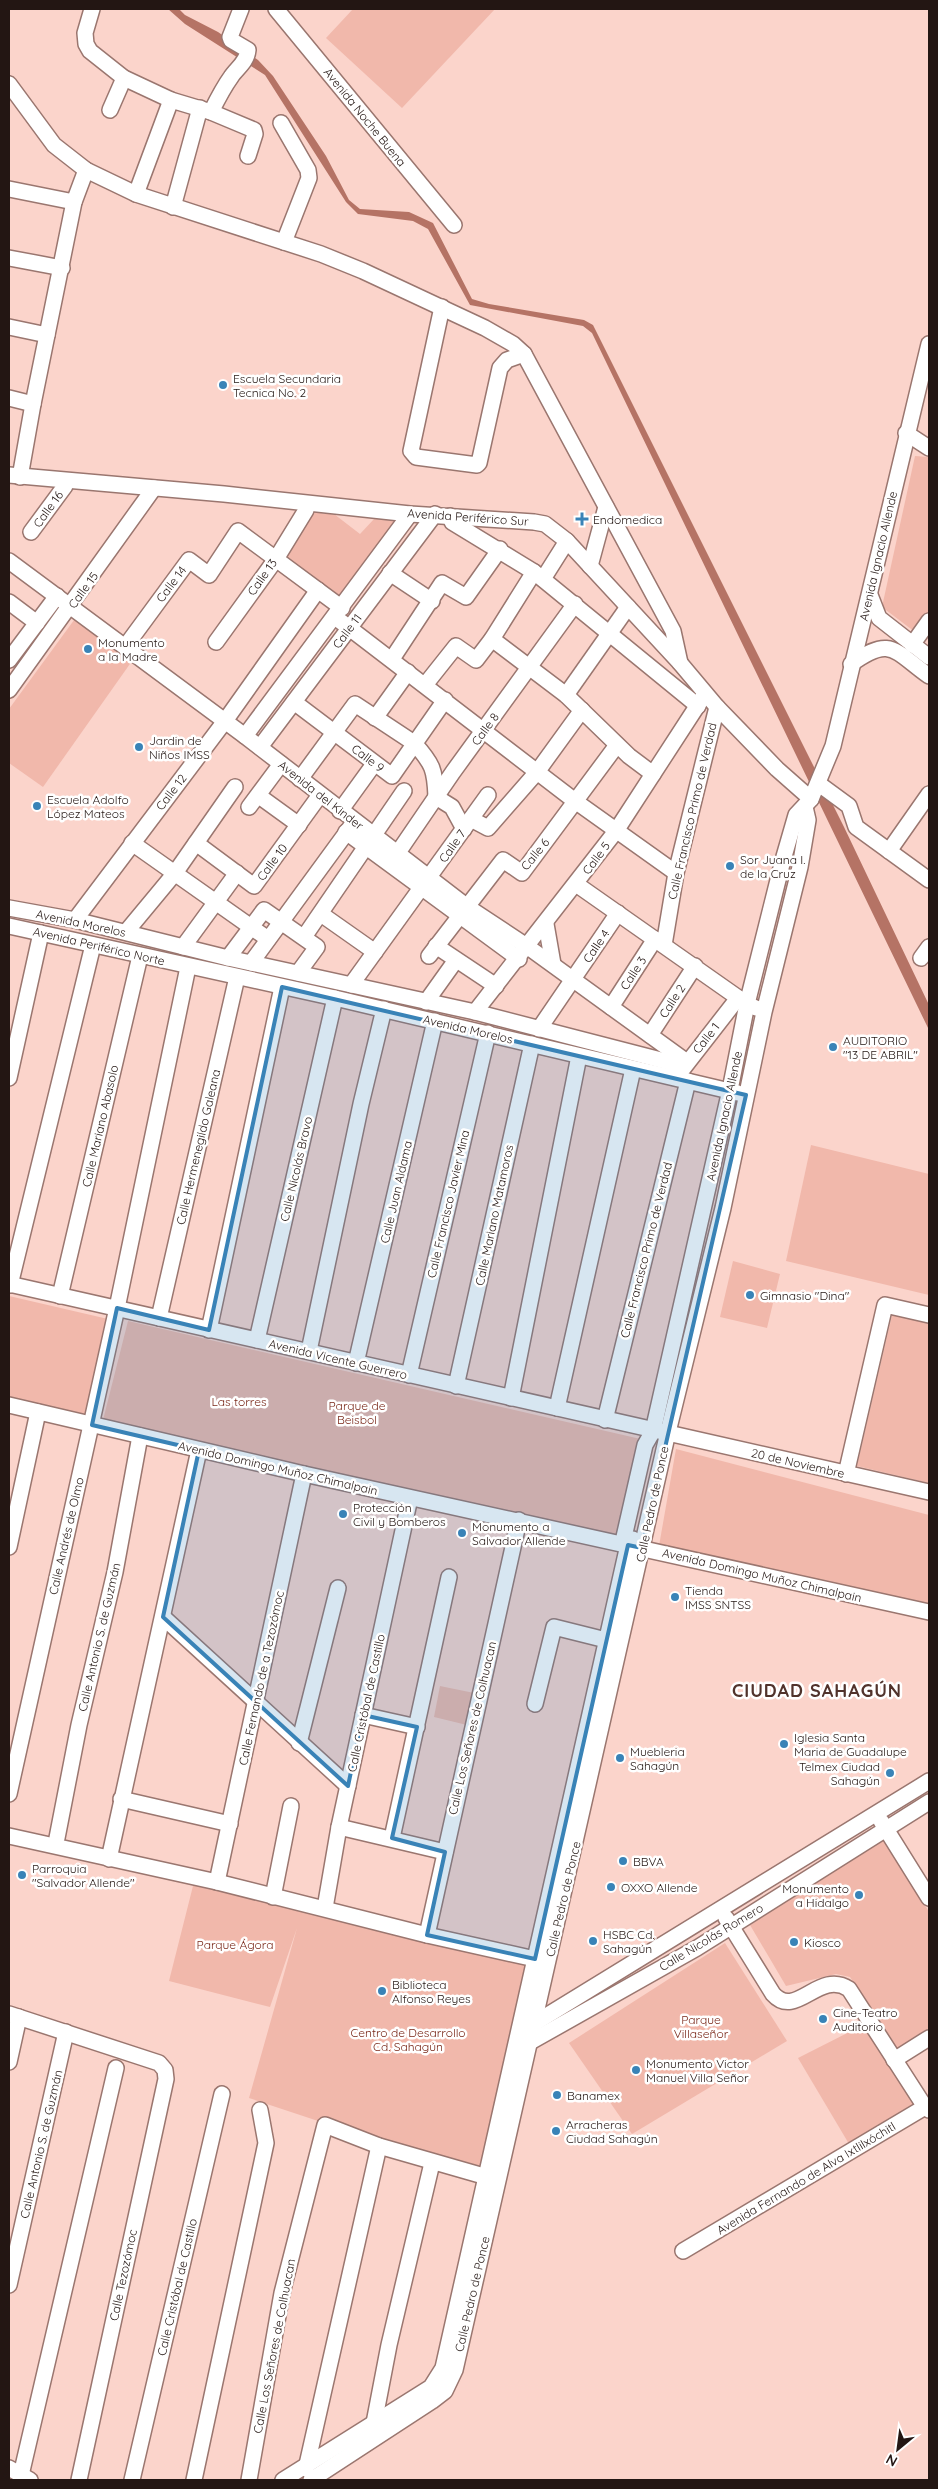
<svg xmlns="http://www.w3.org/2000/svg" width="938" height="2489" viewBox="0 0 938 2489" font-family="Quicksand,sans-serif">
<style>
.green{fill:#f1b8ab}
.water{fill:#b57365}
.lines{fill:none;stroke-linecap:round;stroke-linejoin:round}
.minor-casing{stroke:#9a766f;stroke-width:18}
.minor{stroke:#fff;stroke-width:15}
.marked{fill:#3983b7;fill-opacity:0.2;stroke:#3983b7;stroke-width:4;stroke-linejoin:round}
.poi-dot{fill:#3983b7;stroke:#fff;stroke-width:2}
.labels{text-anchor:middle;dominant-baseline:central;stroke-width:5;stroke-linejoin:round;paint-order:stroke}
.street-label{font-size:12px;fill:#231613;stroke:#fff}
.poi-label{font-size:12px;fill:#231613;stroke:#fff;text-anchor:start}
.park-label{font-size:12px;fill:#792718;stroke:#fff}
.district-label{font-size:18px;font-weight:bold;letter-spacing:1px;fill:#51332c;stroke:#fff}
</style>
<rect width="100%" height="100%" fill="#fbd4cb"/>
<g class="green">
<path d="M353 9H495L402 108 326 38Z"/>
<path d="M915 456 929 457V610L915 632 882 607Z"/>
<path d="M307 512 334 514 360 534 375 518 397 521 337 599 281 557Z"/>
<path d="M77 616 132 661 43 787 9 763V709Z"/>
<path d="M811 1145 929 1174V1295L786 1261Z"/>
<path d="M733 1261 780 1274 767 1328 720 1317Z"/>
<path d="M9 1296 108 1319 83 1422 9 1404Z"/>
<path d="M893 1311 929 1320V1483L857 1466Z"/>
<path d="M128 1321 645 1440 621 1542 102 1424Z"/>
<path d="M676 1449 929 1515V1605L659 1546Z"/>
<path d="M440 1686 479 1694 471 1726 434 1717Z"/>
<path d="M884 1838 929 1912V2028L897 2049 850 1977 836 1974 786 1986 750 1925Z"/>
<path d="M194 1882 535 1962 487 2177 249 2098 297 1928 270 2007 169 1981Z"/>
<path d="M725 1943 787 2041 632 2134 569 2043Z"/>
<path d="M871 2021 925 2107 852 2149 798 2058Z"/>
</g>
<path class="water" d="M168 9H179L185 15 218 32 258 60 273 76 326 156 349 200 360 209 409 212 433 223 472 299 489 304 584 320 593 325 844 827 929 1005V1030L592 333 583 326 470 305 428 229 413 221 358 214 346 202 265 75 185 24Z"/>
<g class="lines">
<defs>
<g id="minor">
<path d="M92 9 85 33 86 44 90 51 124 78 171 100 211 112 254 130 255 134 248 156"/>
<path d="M276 9 454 225"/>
<path d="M9 84 54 145 86 170 136 194 321 254 363 271 485 328 513 344 524 354 673 631 680 663"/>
<path d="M110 110 124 78"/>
<path d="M211 112C217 100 223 88 231 77 237 68 247 62 248 50L231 40 230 37 241 9"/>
<path d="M281 123 308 170 309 178 284 242"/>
<path d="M9 189 74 202"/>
<path d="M136 194 171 100"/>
<path d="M173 207 200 108"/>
<path d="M9 258 62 268"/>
<path d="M442 307 411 451 416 457 477 465 479 463 500 368 507 360 524 354"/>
<path d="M9 327 47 335"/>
<path d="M9 398 33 404"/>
<path d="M906 433 929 448"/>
<path d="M9 475 224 494 410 514 534 522 545 524 567 541 680 663 717 707 777 769 811 799"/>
<path d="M20 477 33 404 74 202 86 170"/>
<path d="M450 516 452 522 534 572 698 706"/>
<path d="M31 532 65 486"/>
<path d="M9 561 245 736 466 906 528 947 687 1062"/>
<path d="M590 566 606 507"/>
<path d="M390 573 432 601"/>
<path d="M543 579 567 541"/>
<path d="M870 595 879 618 929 657"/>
<path d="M9 602 37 623"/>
<path d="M335 617 575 801 676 873"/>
<path d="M492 639 566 695 629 756 653 774"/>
<path d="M216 642 276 559 306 510"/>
<path d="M912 645 929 621"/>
<path d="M125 647 189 560 209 575 238 531 342 608"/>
<path d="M392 659 442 583 466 597 500 549"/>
<path d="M9 660 57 596"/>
<path d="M851 664C891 635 894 651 929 676"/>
<path d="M425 685 456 646 476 660 492 639 534 572"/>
<path d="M9 690 154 488"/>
<path d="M566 695 628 607"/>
<path d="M294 702 392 776 445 700"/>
<path d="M375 718 408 672"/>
<path d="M245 736 410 514"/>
<path d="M260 747 435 514"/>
<path d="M300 779 355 704 414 743C433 764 435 770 436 797L452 807 464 829"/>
<path d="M819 784 849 806 856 827 929 880"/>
<path d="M259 796 299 825"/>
<path d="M249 807 281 764"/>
<path d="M340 811 374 764"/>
<path d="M471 819 488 828 537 772 582 710"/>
<path d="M346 832 519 959"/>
<path d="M132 843 268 939"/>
<path d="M196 843 254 886 320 795"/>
<path d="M889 851 929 794"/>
<path d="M397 854 453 772 575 604"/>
<path d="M576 884 747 1004 756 1008"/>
<path d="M9 908 75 920 228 958 475 1012 684 1066"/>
<path d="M321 914 375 952"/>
<path d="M75 920 225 721 318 590"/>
<path d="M546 924 553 964"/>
<path d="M9 926 335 998 738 1093"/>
<path d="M126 932 175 873 235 787"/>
<path d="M304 937 404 791"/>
<path d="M664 945 676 873 717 707"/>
<path d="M436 946 496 986"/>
<path d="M183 947 237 873"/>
<path d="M429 956 503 860 522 873 617 745"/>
<path d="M228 958 264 910 317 947 298 973"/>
<path d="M921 958 929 947"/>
<path d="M251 963 352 825"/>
<path d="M351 985 488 795"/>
<path d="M426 1002 456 960"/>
<path d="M611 1007 655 939"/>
<path d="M475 1012 616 831 705 694"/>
<path d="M539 1029 618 913"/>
<path d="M650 1035 695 966"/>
<path d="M682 1070 738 998"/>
<path d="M9 1078 41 933"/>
<path d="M9 1284 929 1492"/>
<path d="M10 1285 93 945"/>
<path d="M60 1296 140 956"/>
<path d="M159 1318 237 977"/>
<path d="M209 1330 282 987"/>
<path d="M257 1340 335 998"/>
<path d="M309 1351 361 1104 384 1009"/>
<path d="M356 1363 435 1021"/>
<path d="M409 1375 488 1033"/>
<path d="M456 1386 532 1044"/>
<path d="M511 1398 579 1056"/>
<path d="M9 1405 304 1474 929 1612"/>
<path d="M557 1408 633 1069"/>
<path d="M605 1420 688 1081"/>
<path d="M846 1474 885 1305 929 1315"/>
<path d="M628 1545 624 1537 645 1445 653 1431 730 1090 747 1004 783 860 796 815 811 799 833 746 929 344"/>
<path d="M9 1547 38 1412"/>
<path d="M163 1617 348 1786"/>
<path d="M535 1704 554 1627 606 1640"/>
<path d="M363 1715 417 1727"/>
<path d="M299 1743 338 1588"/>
<path d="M9 1794 117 1308 188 967"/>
<path d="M121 1799 230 1824"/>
<path d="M881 1821 929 1898"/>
<path d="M339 1827 445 1852"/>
<path d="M9 1836 217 1882 427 1935 535 1959"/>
<path d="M57 1838 79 1725 115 1572 140 1436"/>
<path d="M392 1838 449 1577"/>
<path d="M109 1859 199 1450"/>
<path d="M217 1882 304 1474"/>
<path d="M273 1897 291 1806"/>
<path d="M325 1908 339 1827 410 1498"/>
<path d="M726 1918 773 1994C796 2020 819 1969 849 1989L925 2107 929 2110"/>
<path d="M427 1935 519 1520"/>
<path d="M9 2014 159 2063 165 2070 166 2079 79 2480"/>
<path d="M530 2026 929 1781"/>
<path d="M525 2045 697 1948 929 1802"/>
<path d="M894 2060 929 2038"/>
<path d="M9 2062 19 2017"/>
<path d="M683 2251 925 2107"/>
<path d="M9 2285 66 2032"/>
<path d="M374 2423 389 2345 432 2163"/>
<path d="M9 2468 30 2480"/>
<path d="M306 2469 379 2146"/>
<path d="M21 2475 116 2068"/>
<path d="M132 2480 222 2094"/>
<path d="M194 2480 266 2143 260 2110"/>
<path d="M249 2480 282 2293 325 2125 379 2146 487 2177"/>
<path d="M283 2480 431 2387 443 2368 628 1545 633 1539"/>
<path d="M311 2480 432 2401 445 2391 455 2370 668 1432 723 1208 764 1012 800 867 808 820 805 807"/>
</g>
</defs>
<use href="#minor" class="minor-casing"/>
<use href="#minor" class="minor"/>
</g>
<path class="marked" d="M282 987 746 1095 642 1548 628 1545 535 1959 427 1935 445 1852 392 1838 417 1727 363 1715 348 1786 163 1617 199 1450 92 1425 117 1308 209 1330Z"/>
<g class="poi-dot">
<circle cx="223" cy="385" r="5"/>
<path d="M579.5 511.5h5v5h5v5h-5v5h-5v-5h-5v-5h5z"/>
<circle cx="88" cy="649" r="5"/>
<circle cx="139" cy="747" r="5"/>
<circle cx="37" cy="806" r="5"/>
<circle cx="730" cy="866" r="5"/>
<circle cx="833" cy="1047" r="5"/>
<circle cx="750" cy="1295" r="5"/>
<circle cx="343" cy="1514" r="5"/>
<circle cx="462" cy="1533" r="5"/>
<circle cx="675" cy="1597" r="5"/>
<circle cx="784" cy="1744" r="5"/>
<circle cx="620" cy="1758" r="5"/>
<circle cx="890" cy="1773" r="5"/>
<circle cx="623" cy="1861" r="5"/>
<circle cx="22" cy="1875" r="5"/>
<circle cx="611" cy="1887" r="5"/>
<circle cx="859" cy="1895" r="5"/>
<circle cx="593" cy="1941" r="5"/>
<circle cx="794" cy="1942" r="5"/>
<circle cx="382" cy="1991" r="5"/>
<circle cx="823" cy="2019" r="5"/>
<circle cx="636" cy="2070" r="5"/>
<circle cx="557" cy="2095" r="5"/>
<circle cx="556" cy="2131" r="5"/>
</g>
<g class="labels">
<g class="street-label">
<text transform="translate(365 117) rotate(51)">Avenida Noche Buena</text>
<text transform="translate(48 509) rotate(-54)">Calle 16</text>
<text transform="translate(468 517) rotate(4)">Avenida Periférico Sur</text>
<text transform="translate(878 556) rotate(-77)">Avenida Ignacio Allende</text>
<text transform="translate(262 577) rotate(-55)">Calle 13</text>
<text transform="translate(171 584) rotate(-53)">Calle 14</text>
<text transform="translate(83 590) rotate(-54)">Calle 15</text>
<text transform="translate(347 631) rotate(-53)">Calle 11</text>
<text transform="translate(485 729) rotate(-54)">Calle 8</text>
<text transform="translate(368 758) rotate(37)">Calle 9</text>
<text transform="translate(171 792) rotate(-53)">Calle 12</text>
<text transform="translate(321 795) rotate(38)">Avenida del Kinder</text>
<text transform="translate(692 811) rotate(-77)">Calle Francisco Primo de Verdad</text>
<text transform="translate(452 846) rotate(-55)">Calle 7</text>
<text transform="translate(535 854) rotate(-51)">Calle 6</text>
<text transform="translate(596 858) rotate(-53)">Calle 5</text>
<text transform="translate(272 862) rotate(-54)">Calle 10</text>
<text transform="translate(81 923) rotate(12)">Avenida Morelos</text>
<text transform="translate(99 946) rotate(13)">Avenida Periférico Norte</text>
<text transform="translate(596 946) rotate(-56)">Calle 4</text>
<text transform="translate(633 973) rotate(-57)">Calle 3</text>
<text transform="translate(672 1001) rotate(-57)">Calle 2</text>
<text transform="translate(468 1029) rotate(13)">Avenida Morelos</text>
<text transform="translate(706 1038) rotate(-52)">Calle 1</text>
<text transform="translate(724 1116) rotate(-78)">Avenida Ignacio Allende</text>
<text transform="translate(100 1126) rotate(-77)">Calle Mariano Abasolo</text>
<text transform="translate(198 1147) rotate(-77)">Calle Hermenegildo Galeana</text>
<text transform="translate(296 1169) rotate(-77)">Calle Nicolás Bravo</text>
<text transform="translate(396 1192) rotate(-77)">Calle Juan Aldama</text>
<text transform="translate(448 1204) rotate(-77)">Calle Francisco Javier Mina</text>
<text transform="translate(494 1215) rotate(-78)">Calle Mariano Matamoros</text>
<text transform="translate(646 1250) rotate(-76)">Calle Francisco Primo de Verdad</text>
<text transform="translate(338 1359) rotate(13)">Avenida Vicente Guerrero</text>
<text transform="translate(798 1463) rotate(13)">20 de Noviembre</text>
<text transform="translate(278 1468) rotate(13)">Avenida Domingo Muñoz Chimalpain</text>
<text transform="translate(652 1504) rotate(-78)">Calle Pedro de Ponce</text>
<text transform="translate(66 1536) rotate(-77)">Calle Andrés de Olmo</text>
<text transform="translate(762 1575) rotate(13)">Avenida Domingo Muñoz Chimalpain</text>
<text transform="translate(99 1637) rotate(-77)">Calle Antonio S. de Guzmán</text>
<text transform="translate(261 1678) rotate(-78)">Calle Fernando de a Tezozómoc</text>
<text transform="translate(366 1703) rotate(-78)">Calle Cristóbal de Castillo</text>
<text transform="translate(472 1728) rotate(-77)">Calle Los Señores de Colhuacan</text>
<text transform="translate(563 1899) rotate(-77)">Calle Pedro de Ponce</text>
<text transform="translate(711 1937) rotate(-31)">Calle Nicolás Romero</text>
<text transform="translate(41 2144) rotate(-77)">Calle Antonio S. de Guzmán</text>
<text transform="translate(806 2178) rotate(-31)">Avenida Fernando de Alva Ixtlilxóchitl</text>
<text transform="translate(123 2275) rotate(-78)">Calle Tezozómoc</text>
<text transform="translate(177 2287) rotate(-77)">Calle Cristóbal de Castillo</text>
<text transform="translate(472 2294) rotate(-77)">Calle Pedro de Ponce</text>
<text transform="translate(274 2346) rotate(-79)">Calle Los Señores de Colhuacan</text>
</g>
<g class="poi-label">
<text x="233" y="378">Escuela Secundaria<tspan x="233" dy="14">Tecnica No. 2</tspan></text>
<text x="593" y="519">Endomedica</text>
<text x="98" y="642">Monumento<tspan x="98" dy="14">a la Madre</tspan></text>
<text x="149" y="740">Jardin de<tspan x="149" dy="14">Niños IMSS</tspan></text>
<text x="47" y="799">Escuela Adolfo<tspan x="47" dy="14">López Mateos</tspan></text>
<text x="740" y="859">Sor Juana I.<tspan x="740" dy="14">de la Cruz</tspan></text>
<text x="843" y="1040">AUDITORIO<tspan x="843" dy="14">"13 DE ABRIL"</tspan></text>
<text x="760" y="1295">Gimnasio "Dina"</text>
<text x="353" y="1507">Protección<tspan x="353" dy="14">Civil y Bomberos</tspan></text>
<text x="472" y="1526">Monumento a<tspan x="472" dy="14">Salvador Allende</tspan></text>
<text x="685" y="1590">Tienda<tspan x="685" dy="14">IMSS SNTSS</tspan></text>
<text x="794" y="1737">Iglesia Santa<tspan x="794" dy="14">Maria de Guadalupe</tspan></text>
<text x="630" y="1751">Muebleria<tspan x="630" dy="14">Sahagún</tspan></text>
<text x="880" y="1766" text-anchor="end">Telmex Ciudad<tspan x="880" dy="14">Sahagún</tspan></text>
<text x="633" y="1861">BBVA</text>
<text x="32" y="1868">Parroquia<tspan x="32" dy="14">"Salvador Allende"</tspan></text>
<text x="621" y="1887">OXXO Allende</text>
<text x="849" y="1888" text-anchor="end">Monumento<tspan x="849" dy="14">a Hidalgo</tspan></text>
<text x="603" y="1934">HSBC Cd.<tspan x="603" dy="14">Sahagún</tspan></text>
<text x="804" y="1942">Kiosco</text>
<text x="392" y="1984">Biblioteca<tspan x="392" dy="14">Alfonso Reyes</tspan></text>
<text x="833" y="2012">Cine-Teatro<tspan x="833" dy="14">Auditorio</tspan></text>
<text x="646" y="2063">Monumento Victor<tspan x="646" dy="14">Manuel Villa Señor</tspan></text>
<text x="567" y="2095">Banamex</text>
<text x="566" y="2124">Arracheras<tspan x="566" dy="14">Ciudad Sahagún</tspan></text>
</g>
<g class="park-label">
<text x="239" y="1401">Las torres</text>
<text x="357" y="1405">Parque de<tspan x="357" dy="14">Beisbol</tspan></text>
<text x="235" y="1944">Parque Ágora</text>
<text x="701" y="2019">Parque<tspan x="701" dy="14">Villaseñor</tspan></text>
<text x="408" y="2032">Centro de Desarrollo<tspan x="408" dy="14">Cd. Sahagún</tspan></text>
</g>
<g class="district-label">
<text x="817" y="1690">CIUDAD SAHAGÚN</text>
</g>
</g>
<rect width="938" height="2489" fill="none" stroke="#231613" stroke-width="20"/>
<g transform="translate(898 2449) rotate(209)" stroke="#ffffff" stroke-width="4" paint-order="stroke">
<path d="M0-4L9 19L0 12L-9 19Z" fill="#231613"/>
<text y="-8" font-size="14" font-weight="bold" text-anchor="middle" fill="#231613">N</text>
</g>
</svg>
